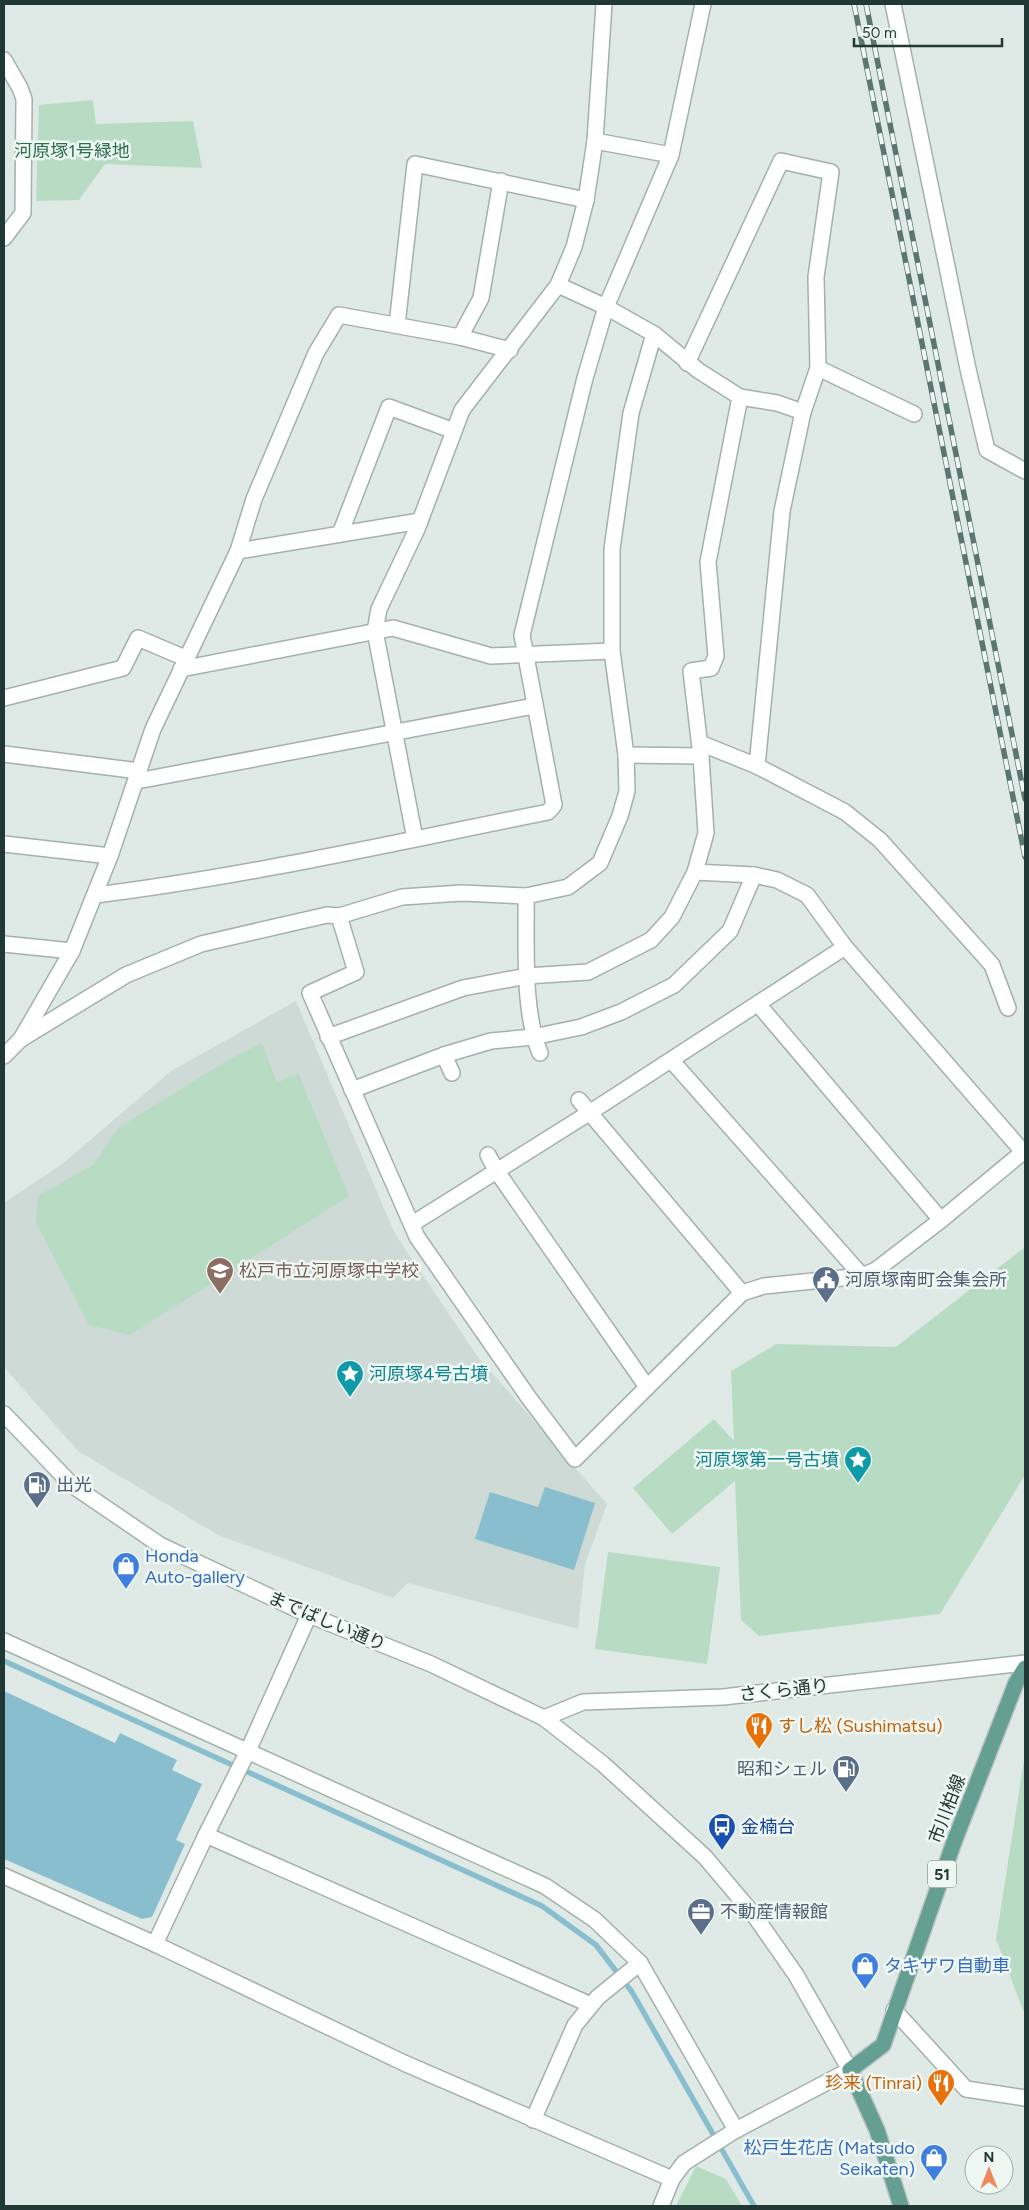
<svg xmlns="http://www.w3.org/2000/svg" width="1029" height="2210" viewBox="0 0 1029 2210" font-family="Figtree,'Noto Sans JP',sans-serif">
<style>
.built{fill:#cddad5}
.green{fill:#b8dbc4}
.water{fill:#88bece}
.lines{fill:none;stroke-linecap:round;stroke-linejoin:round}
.stream{stroke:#88bece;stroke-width:5.5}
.minor-casing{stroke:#a2b1ad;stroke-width:18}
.major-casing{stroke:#bcc4c2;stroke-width:18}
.minor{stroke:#fff;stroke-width:15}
.major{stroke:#659e93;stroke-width:15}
.rail-casing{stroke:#5b7570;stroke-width:5.5}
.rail{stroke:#eff7f3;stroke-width:4;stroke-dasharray:11;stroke-linecap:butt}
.labels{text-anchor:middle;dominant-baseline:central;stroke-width:5;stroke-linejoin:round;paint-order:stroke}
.shield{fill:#eff7f3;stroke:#5f726d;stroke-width:1}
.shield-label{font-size:16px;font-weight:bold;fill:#213934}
.park-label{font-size:18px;fill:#2c6f4b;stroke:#eff7f3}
.education-label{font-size:18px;fill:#785e54;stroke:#eff7f3;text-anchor:start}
.service-label{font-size:18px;fill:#4e5e75;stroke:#eff7f3;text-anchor:start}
.culture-label{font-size:18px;fill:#0d838f;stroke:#eff7f3;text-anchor:start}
.shop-label{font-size:18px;fill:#366cbe;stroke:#eff7f3;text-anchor:start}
.street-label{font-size:18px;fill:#213934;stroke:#eff7f3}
.food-label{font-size:18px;fill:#c56008;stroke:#eff7f3;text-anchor:start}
.transit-label{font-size:18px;fill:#164399;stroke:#eff7f3;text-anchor:start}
</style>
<rect width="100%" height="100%" fill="#dfeae6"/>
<path class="built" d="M296 1001 395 1234 477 1356 607 1504 585 1564 578 1629 408 1583 393 1598 218 1535 78 1451 4 1367V1203L61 1165 171 1071Z"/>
<g class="green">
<path d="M93 100 96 124 193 121 202 168 105 164 79 200 36 201 39 105Z"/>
<path d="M262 1043 277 1083 298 1073 349 1196 130 1335 89 1325 36 1223 38 1196 93 1165 118 1128 228 1060Z"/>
<path d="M1025 1247V1475L940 1614 759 1636 741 1620 735 1481 672 1534 633 1488 714 1419 734 1441 731 1371 776 1344 896 1347Z"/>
<path d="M608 1552 720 1567 707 1664 595 1649Z"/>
<path d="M1025 1754V2015L996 1939Z"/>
<path d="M696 2166 726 2179 742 2206H676Z"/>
</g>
<g class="water">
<path d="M545 1487 595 1503 574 1570 475 1539 490 1492 538 1507Z"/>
<path d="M4 1691 115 1743 120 1733 177 1760 172 1770 202 1784 176 1840 185 1844 152 1917 142 1919 4 1859Z"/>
</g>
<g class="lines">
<path class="stream" d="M4 1661 542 1906 596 1945 632 1992 754 2206"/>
<defs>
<g id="minor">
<path d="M893 4 968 369 987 450 1025 471"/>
<path d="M4 60 20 88 24 99 23 213 4 238"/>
<path d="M595 141 671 155"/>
<path d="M397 325 415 164 586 200"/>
<path d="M460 337 481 298 501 181"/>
<path d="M687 363 781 161 831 172 816 277 818 368"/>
<path d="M740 397 777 403 803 412"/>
<path d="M340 534 389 407 454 431"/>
<path d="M238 551 420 521"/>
<path d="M181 669 393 628 491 656 612 651"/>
<path d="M4 698 123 668 138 638 185 658"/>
<path d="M700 743 757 766 782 511 803 412 818 368 914 414"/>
<path d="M4 754 139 771"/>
<path d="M626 755 701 756"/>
<path d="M757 766 845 812 880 840 992 965 1008 1008"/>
<path d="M137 781 534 706"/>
<path d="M415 839 375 631 379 609 417 529 462 410 558 285 574 247 586 200 595 141 604 4"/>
<path d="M4 844 110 856"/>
<path d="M695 872 754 875 777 880 807 895 845 947 1025 1154"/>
<path d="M96 895C248 876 398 842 548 812L554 805 522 635 585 378 606 307 671 155 703 4"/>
<path d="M526 896C527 943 522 1010 540 1053"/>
<path d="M339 916 402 897 462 893 526 896 568 887 600 863 620 816 627 791 626 755 612 651V549L631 413 654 334 606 307 558 285"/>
<path d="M4 944 72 951"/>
<path d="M758 1004 941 1220"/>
<path d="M328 1037 463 988 527 976 588 972 651 940 672 917 695 872 706 833 701 756 691 671 711 668 716 656 708 562 740 397 699 371 654 334"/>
<path d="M21 1039 126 975 201 944 327 915 339 916 356 972 310 993 417 1237 529 1398 575 1459 742 1293 764 1286 862 1276 876 1270 941 1220 1023 1152"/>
<path d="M444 1055 452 1073"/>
<path d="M4 1056 21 1039 72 951 110 856 153 729 238 551 254 499 316 353 339 315 460 337 510 350"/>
<path d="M671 1060 862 1276"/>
<path d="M352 1090 444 1055 491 1041 533 1037 581 1027 621 1012 674 985 730 931 754 875"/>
<path d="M579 1100 742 1293"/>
<path d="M488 1155 496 1170 647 1387"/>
<path d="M412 1224 589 1113 845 947"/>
<path d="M4 1414 72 1485 160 1545 309 1615 431 1664 544 1718 603 1764 705 1857 754 1915 796 1975 850 2070 736 2130 684 2163 672 2179 661 2206"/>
<path d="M4 1641 545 1886 595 1920 640 1963 736 2130"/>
<path d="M544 1718 583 1702 723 1697 1025 1663"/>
<path d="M206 1835 591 2005"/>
<path d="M4 1876 155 1944 404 2063 672 2179"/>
<path d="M155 1944 206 1835 247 1753 309 1615"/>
<path d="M894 2010 966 2089 1025 2098"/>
<path d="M533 2120 575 2025 598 1997 640 1963"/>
</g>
<path id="major" d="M901 2206 877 2130 850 2070 883 2045 954 1842 1016 1683 1025 1668"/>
</defs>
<use href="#minor" class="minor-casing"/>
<use href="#major" class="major-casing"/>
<use href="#minor" class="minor"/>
<use href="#major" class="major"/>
<defs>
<g id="rail">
<path d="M854 4 1025 857"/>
<path d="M866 4 1025 799"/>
</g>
</defs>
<use href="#rail" class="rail-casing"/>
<use href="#rail" class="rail"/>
</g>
<defs>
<symbol id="school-pin" viewBox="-11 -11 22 30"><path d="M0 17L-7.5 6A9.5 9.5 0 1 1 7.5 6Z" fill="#8d6e63" stroke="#eff7f3"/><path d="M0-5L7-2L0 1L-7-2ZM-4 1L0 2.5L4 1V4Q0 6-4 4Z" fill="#fff"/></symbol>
<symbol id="civic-pin" viewBox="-11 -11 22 30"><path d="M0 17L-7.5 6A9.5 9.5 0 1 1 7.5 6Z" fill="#5c6f8a" stroke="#eff7f3"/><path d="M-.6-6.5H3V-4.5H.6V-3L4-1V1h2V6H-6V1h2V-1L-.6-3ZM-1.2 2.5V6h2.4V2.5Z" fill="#fff"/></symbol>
<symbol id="sight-pin" viewBox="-11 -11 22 30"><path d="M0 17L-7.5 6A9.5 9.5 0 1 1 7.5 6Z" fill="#0f9aa8" stroke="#eff7f3"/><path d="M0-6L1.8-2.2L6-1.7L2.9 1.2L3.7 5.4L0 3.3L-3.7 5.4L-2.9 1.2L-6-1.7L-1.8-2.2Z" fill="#fff"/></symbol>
<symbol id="fuel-pin" viewBox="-11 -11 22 30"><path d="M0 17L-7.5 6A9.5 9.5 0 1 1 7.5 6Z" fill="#5c6f8a" stroke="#eff7f3"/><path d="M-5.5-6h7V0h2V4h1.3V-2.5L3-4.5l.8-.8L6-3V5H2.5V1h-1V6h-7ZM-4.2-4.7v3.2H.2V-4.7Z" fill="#fff"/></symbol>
<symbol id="shop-pin" viewBox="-11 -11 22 30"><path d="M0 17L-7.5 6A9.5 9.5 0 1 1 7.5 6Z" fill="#3f7fe0" stroke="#eff7f3"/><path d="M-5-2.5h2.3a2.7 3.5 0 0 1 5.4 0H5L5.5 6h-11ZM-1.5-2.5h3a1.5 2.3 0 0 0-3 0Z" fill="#fff"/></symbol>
<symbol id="restaurant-pin" viewBox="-11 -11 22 30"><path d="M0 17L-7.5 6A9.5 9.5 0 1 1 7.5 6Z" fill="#e8710a" stroke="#eff7f3"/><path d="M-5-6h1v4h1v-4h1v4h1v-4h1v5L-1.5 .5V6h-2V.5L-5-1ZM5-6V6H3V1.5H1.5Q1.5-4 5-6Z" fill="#fff"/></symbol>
<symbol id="bus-pin" viewBox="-11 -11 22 30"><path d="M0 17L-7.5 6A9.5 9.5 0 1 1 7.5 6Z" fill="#1a4fb4" stroke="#eff7f3"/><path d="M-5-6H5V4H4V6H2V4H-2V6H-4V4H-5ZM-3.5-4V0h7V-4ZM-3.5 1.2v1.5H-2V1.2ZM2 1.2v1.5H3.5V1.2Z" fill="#fff"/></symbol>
<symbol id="office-pin" viewBox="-11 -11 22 30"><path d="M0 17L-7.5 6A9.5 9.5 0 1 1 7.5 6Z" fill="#5c6f8a" stroke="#eff7f3"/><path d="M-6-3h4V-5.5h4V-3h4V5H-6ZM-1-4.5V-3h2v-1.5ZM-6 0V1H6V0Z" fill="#fff"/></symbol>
</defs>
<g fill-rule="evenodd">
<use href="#school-pin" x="204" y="1255" width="32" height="43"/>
<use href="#civic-pin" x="810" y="1264" width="32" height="43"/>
<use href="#sight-pin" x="334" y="1358" width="32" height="43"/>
<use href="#sight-pin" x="842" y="1444" width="32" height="43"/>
<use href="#fuel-pin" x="21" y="1469" width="32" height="43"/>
<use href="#shop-pin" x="110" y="1550" width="32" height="43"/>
<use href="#restaurant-pin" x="743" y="1710" width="32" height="43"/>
<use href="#fuel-pin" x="830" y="1753" width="32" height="43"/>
<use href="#bus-pin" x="706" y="1811" width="32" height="43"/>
<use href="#office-pin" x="685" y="1896" width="32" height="43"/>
<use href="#shop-pin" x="849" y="1950" width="32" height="43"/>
<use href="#restaurant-pin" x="925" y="2067" width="32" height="43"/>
<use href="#shop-pin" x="918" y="2142" width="32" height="43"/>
</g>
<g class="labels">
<rect class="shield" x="928" y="1860.5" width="28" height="27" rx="4"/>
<g class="shield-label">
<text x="942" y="1874">51</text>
</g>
<g class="park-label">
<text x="72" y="151">河原塚1号緑地</text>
</g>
<g class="education-label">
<text x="239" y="1271">松戸市立河原塚中学校</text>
</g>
<g class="service-label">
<text x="845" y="1280">河原塚南町会集会所</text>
<text x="56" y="1485">出光</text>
<text x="827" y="1769" text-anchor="end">昭和シェル</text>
<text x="720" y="1912">不動産情報館</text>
</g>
<g class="culture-label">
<text x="369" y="1374">河原塚4号古墳</text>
<text x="839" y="1460" text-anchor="end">河原塚第一号古墳</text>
</g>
<g class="shop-label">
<text x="145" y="1556">Honda<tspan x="145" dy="21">Auto-gallery</tspan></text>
<text x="884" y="1966">タキザワ自動車</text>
<text x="915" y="2148" text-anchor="end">松戸生花店 (Matsudo<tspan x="915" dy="21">Seikaten)</tspan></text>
</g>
<g class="street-label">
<text transform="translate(327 1621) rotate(23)">までばしい通り</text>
<text transform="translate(784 1690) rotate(-6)">さくら通り</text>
<text transform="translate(947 1809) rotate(-69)">市川柏線</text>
</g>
<g class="food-label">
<text x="778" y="1726">すし松 (Sushimatsu)</text>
<text x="922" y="2083" text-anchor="end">珍来 (Tinrai)</text>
</g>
<g class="transit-label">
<text x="741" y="1827">金楠台</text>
</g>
</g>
<rect width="1029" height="2210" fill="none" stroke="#213934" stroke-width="10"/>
<g transform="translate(989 2170)"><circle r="24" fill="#eff7f3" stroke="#9daba7"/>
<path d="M0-4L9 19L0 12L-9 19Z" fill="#ee8859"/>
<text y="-8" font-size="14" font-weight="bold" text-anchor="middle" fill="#213934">N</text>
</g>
<path d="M854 38v8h148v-8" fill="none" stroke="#213934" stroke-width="2.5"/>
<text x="862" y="38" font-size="15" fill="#213934" stroke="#eff7f3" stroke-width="4" paint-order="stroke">50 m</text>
</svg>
